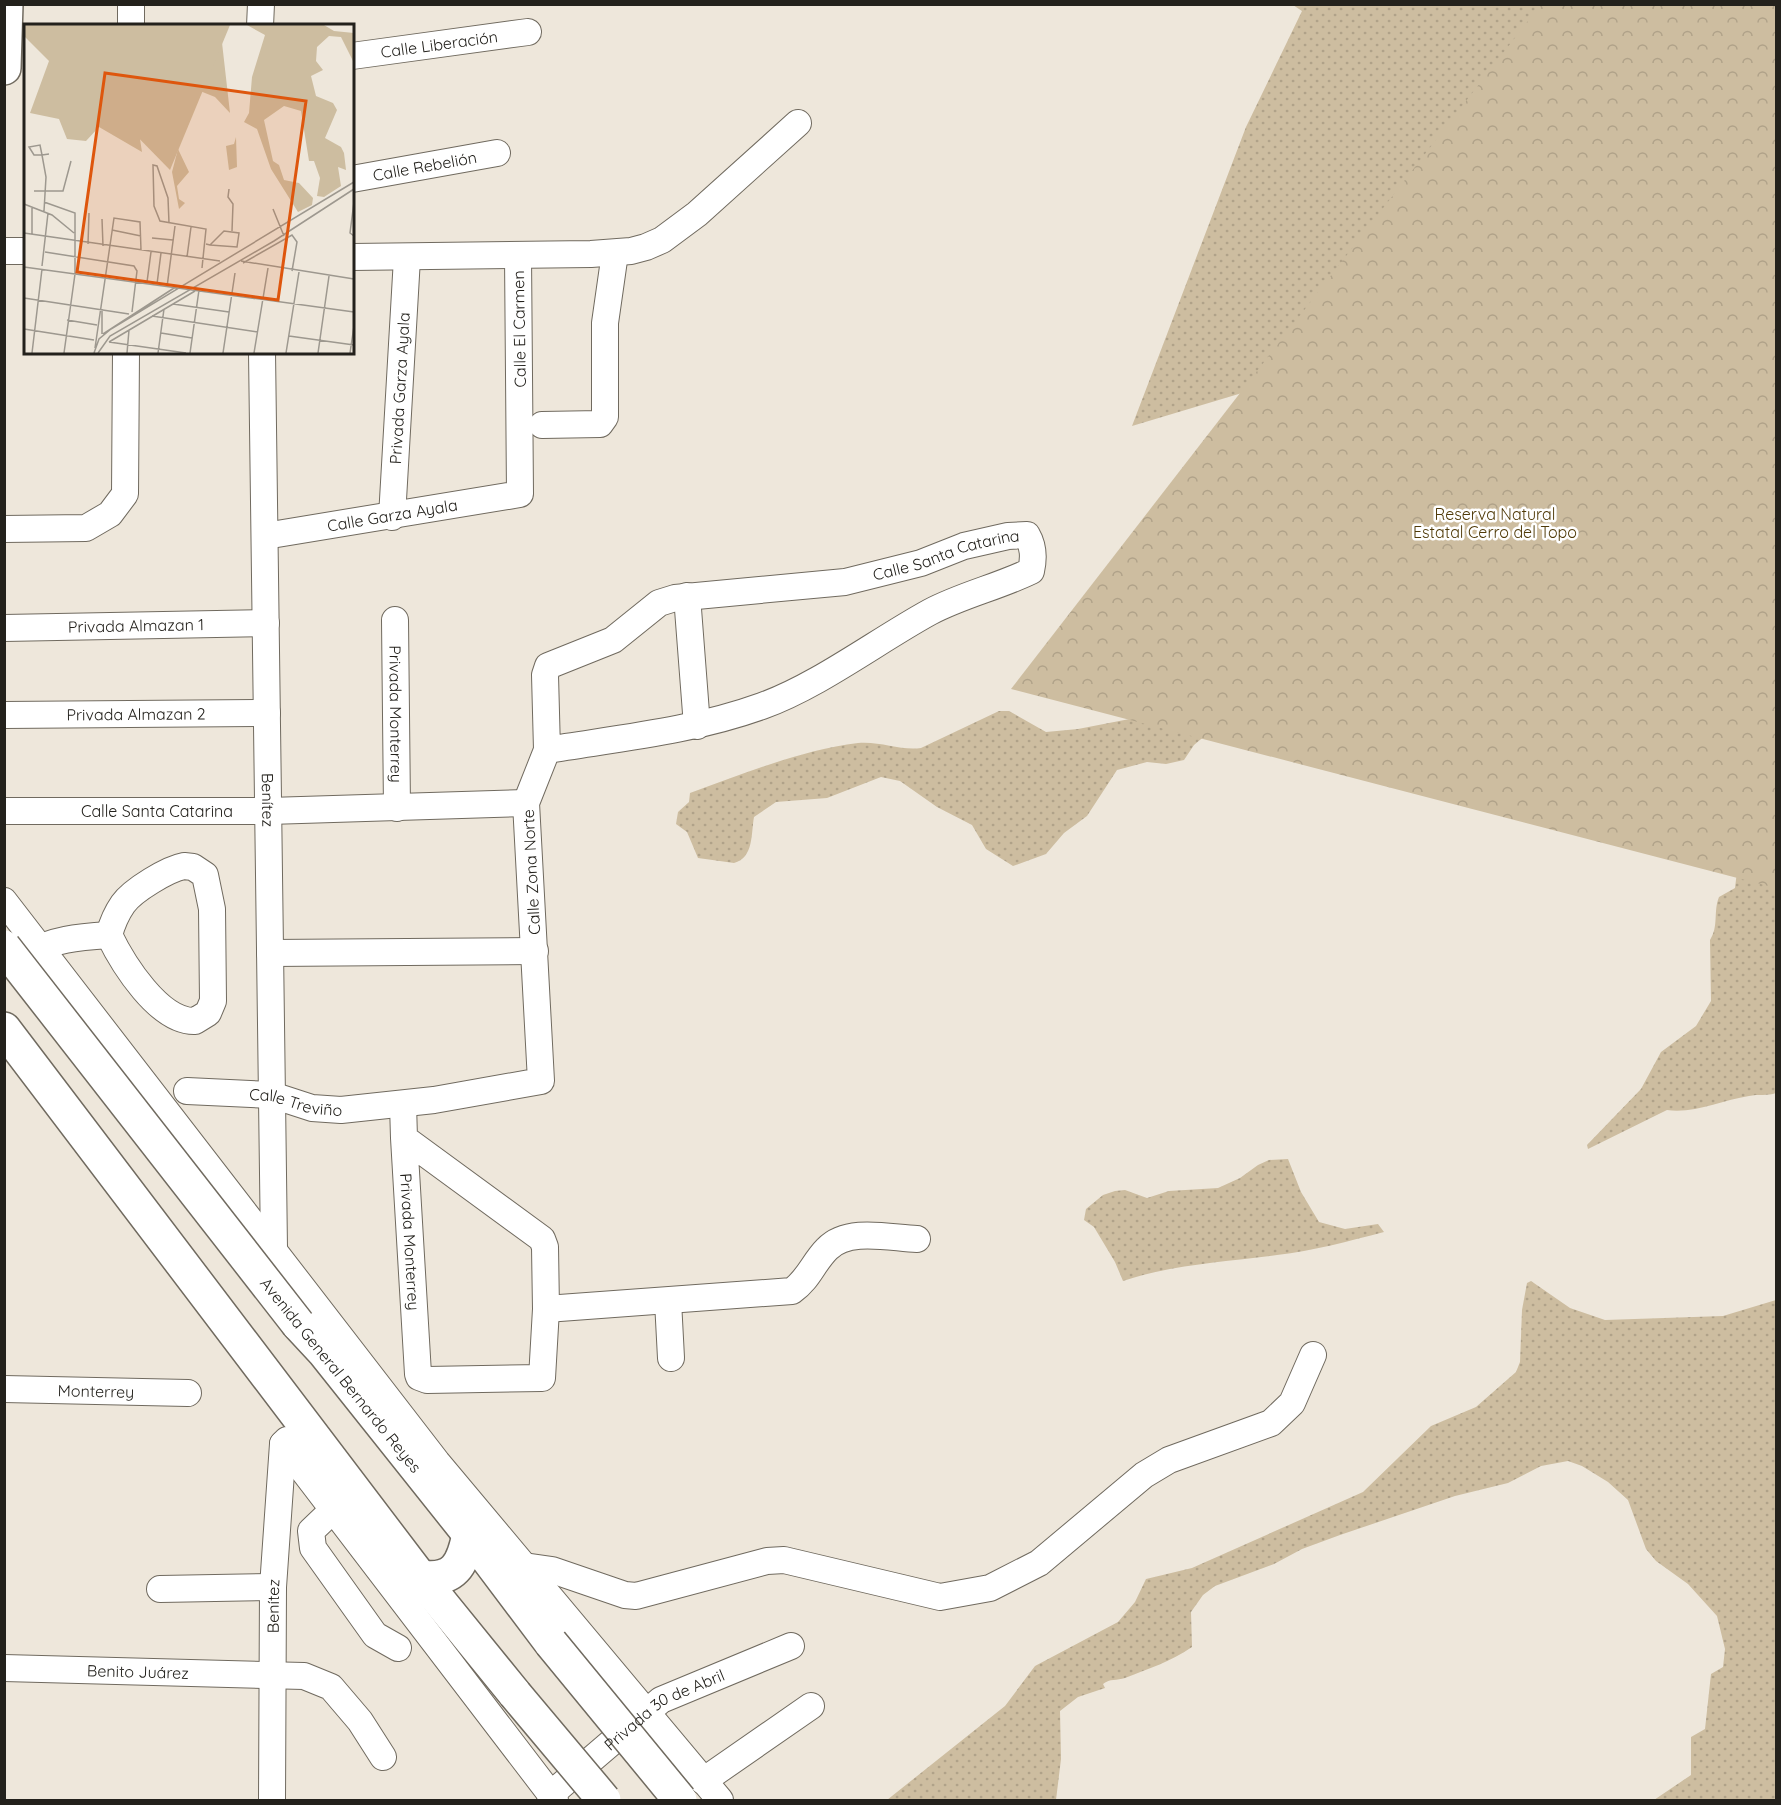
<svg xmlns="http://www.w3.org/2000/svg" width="1781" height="1805" viewBox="0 0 1781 1805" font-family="Quicksand,sans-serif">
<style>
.grass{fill:url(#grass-dots)}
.park{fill:url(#park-crowns)}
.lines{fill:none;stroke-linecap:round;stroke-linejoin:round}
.minor-casing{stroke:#706a5f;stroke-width:28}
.major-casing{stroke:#706a5f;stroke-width:36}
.minor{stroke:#fff;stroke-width:26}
.major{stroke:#fff;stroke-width:33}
.major-bridge-casing{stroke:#706a5f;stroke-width:36;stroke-linecap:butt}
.major-bridge{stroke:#fff;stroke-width:33}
.labels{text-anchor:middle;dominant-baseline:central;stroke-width:5;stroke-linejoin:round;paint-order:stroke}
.street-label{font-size:16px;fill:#23211c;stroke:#fff}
.park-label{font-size:16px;fill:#503a08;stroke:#fff}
.inset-road{fill:none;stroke:#9d988f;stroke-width:1.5}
.view{fill:#de560d;fill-opacity:0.15;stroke:#de560d;stroke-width:3}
.inset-edge{fill:none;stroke:#23211c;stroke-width:3}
</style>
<defs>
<pattern id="grass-dots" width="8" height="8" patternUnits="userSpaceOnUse" patternTransform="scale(1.5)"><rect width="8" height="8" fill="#cdbda0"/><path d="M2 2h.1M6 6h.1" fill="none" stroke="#b0a289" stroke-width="1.8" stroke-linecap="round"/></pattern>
<pattern id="park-crowns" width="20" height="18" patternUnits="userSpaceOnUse" patternTransform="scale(1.5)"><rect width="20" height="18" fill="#cdbda0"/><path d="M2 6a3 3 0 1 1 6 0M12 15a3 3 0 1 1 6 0" fill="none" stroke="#b0a289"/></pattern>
</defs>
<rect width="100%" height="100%" fill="#eee7db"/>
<g class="grass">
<path d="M1293 5H1776V1093C1768 1096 1758 1094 1749 1096 1722 1100 1694 1114 1667 1110L1588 1149 1587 1145 1641 1089 1661 1052 1696 1026 1711 1001 1710 940C1719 926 1713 912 1719 897L1735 888 1738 863 1586 290 1132 426 1246 127 1302 11Z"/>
<path d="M999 711H1009L1046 732 1078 729 1145 716 1207 734 1194 745 1184 760 1166 764 1147 762 1117 770 1087 816 1064 833 1046 854 1013 866 986 849 972 825 937 807 900 781 881 777 827 798 776 802 754 817C751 833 754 858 734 863L698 858 687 832 676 824 678 812 689 802 690 793C744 774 800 750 858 743 881 741 901 751 921 748Z"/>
<path d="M1288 1159 1301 1192 1319 1222 1345 1229 1378 1224 1384 1232C1349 1241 1313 1251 1277 1255 1225 1262 1174 1264 1123 1281L1115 1262 1094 1227 1084 1220 1086 1209 1103 1195 1115 1191 1125 1190 1147 1198 1169 1191 1218 1188 1240 1178 1258 1165 1269 1160Z"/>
<path d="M1531 1281 1570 1308 1605 1320 1723 1316 1776 1300V1800H1654L1691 1775V1737L1705 1729 1711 1674 1723 1667 1725 1649 1717 1616 1688 1584 1656 1561 1646 1549 1628 1500 1608 1482 1582 1466 1568 1461 1541 1466 1508 1483 1455 1496 1340 1535 1302 1549 1274 1564 1215 1586 1203 1595 1191 1612 1192 1647C1170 1662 1150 1668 1125 1678 1117 1681 1110 1678 1103 1684L1105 1688 1078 1697 1060 1711 1061 1759 1056 1800H887L1005 1706 1035 1666 1118 1622 1135 1602 1146 1579 1192 1568 1363 1492 1431 1426 1476 1407 1516 1372 1520 1362 1522 1310 1527 1283Z"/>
</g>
<path class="park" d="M1541 4 1776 5V888L1011 689Z"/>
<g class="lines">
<defs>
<g id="minor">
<path d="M131 26V4"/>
<path d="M260 26 261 4"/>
<path id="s1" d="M352 56 528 32"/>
<path id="s2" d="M352 179 497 153"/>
<path d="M4 251H26"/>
<path d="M352 257 591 254 631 251 646 247 662 240 697 214 798 123"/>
<path id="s3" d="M262 352 274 1248"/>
<path d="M542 425 600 424 605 417V323L615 253"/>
<path id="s4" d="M392 517 407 258"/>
<path d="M4 529 86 528 110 514 125 494 126 352"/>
<path id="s5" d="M265 536 520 494 518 256"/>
<path d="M687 596 697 726"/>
<path id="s6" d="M395 620 397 808"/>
<path id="s7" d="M4 628 266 623"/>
<path id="s8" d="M4 715 267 713"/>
<path id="s9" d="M4 811H269L526 803"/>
<path d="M184 866 193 867 205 875 212 909 213 1001 208 1013 195 1021C159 1022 123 964 109 935 112 924 116 914 123 904 133 890 168 869 184 866Z"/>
<path d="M4 901 437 1462 720 1800"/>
<path d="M270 953 535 951"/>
<path d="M26 955C51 939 80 937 109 935"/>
<path id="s10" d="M187 1091 272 1095 312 1108 341 1110 434 1100 541 1081 526 803 547 750 545 675 548 666 613 640 659 603 675 598 845 582 921 563 964 546 1008 536 1027 535C1034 547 1034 558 1031 571 998 587 962 595 930 612 877 641 818 686 762 706 693 731 620 738 547 750"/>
<path id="s11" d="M403 1104 404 1138 418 1374 419 1377 427 1380 542 1378 546 1309 545 1247 542 1239 404 1138"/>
<path d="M668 1301 671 1358"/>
<path d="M546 1309 792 1291C809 1279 813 1263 827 1249 848 1227 890 1238 917 1239"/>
<path id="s12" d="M4 1389 188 1393"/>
<path d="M283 1444 555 1800"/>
<path d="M333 1510 311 1531 313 1548 375 1635 398 1648"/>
<path d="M517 1565 552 1570 625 1595 636 1596 767 1561 784 1560 940 1597 990 1588 1039 1563 1144 1475 1169 1460 1271 1423 1292 1403 1313 1355"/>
<path d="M160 1589 273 1587"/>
<path id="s13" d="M4 1668 304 1676 331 1687 360 1721 383 1757"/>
<path d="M703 1781 811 1706"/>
<path id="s14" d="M550 1795 661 1700 791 1646"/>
<path id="s15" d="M272 1800 273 1587 283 1444 287 1440"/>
</g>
<g id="major">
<path d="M4 68 6 4"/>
<path d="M4 1029 420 1577 515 1694"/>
<path d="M298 1324 324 1352 469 1534 551 1643"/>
<path d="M420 1577C454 1582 463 1565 469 1534"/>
</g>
</defs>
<use href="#minor" class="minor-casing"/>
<use href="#major" class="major-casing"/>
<use href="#minor" class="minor"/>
<use href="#major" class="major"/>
<defs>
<g id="major-bridge">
<path d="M4 947 298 1324"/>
<path d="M551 1643 680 1800"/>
<path d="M515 1694 604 1800"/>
</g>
</defs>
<use href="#major-bridge" class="major-bridge-casing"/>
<use href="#major-bridge" class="major-bridge"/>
</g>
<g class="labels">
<g class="street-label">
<text stroke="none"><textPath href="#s1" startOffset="88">Calle Liberación</textPath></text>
<text stroke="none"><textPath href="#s2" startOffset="74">Calle Rebelión</textPath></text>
<text transform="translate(519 329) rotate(-91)">Calle El Carmen</text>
<text stroke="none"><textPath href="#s4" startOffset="129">Privada Garza Ayala</textPath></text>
<text stroke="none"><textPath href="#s5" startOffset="129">Calle Garza Ayala</textPath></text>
<text stroke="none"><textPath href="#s10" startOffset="1200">Calle Santa Catarina</textPath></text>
<text stroke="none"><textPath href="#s7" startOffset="132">Privada Almazan 1</textPath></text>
<text stroke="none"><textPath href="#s8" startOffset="132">Privada Almazan 2</textPath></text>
<text stroke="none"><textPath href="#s6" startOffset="94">Privada Monterrey</textPath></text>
<text stroke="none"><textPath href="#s3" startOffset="448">Benítez</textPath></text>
<text stroke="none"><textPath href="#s9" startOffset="153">Calle Santa Catarina</textPath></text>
<text transform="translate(531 872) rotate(-93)">Calle Zona Norte</text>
<text stroke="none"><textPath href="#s10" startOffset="110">Calle Treviño</textPath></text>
<text stroke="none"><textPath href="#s11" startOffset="138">Privada Monterrey</textPath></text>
<text transform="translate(341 1375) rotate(51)">Avenida General Bernardo Reyes</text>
<text stroke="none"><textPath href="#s12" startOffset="92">Monterrey</textPath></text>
<text stroke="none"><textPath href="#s15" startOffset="194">Benítez</textPath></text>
<text stroke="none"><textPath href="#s13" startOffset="134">Benito Juárez</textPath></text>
<text stroke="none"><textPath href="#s14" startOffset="144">Privada 30 de Abril</textPath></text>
</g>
<g class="park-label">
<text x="1495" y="514">Reserva Natural<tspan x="1495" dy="18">Estatal Cerro del Topo</tspan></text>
</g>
</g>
<g transform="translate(24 24)">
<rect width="330" height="330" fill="#eee7db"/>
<path d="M0 1H196L206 89 191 73 176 67 110 76 118 128 75 103 62 117 43 115 35 95 6 89 25 37 0 12ZM223 1H300L310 7 330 9 329 37 317 13 305 12 293 23 292 37 299 46 287 52 292 72 309 79 313 86 301 114 317 123 320 129 322 146 314 143 317 162 300 173 293 172 296 154 290 137H285L277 87 260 82 240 96 249 137 255 141 260 156 275 159 289 174 288 181 274 188 247 145 233 105 220 98 225 89 228 53 241 11ZM212 113 213 143 205 146 202 122 210 120ZM154 125 165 148 153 162 155 175 161 179 155 185 148 148Z" fill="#cdbda0"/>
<path d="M4 1H206L146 146Z" fill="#cdbda0"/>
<path class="inset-road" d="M205 165 204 173 209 180 208 207M10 167H39L47 137M20 178 51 189V250L40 329M330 178 326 209 330 212M0 180 28 191 50 209M8 184V210M249 185 260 212M20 187 22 153 18 131 16 121 5 123 10 131H18L25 130M78 195 79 222M145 199 144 174 133 142 129 141 130 182 136 197 182 205 178 244M88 206 117 212M0 209 196 237M128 214 149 216M64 220 65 189M182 220 186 221 213 223 215 209 200 207 186 221M21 228 110 242 113 247 108 288M163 233 167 203M217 237 330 255M219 239 268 211 273 218 268 247M18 242 24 189M0 243 330 288M123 258 127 228M133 260 137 229M143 263 151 202M0 274 105 290M149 280 205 288M78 285V310M128 292 234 308M43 296 73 301M0 305 70 316M137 309 168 314M79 310 150 264M265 312 330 321M85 318 171 267M85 318 162 329M71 324 90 194 116 198 117 226M8 329 18 245M70 329 75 315 87 305 330 158M74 329 86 312 250 217 330 165M103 329 105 306M134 329 140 285M166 329 175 266M199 329 211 249M230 329 244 244M262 329 275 248M294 329 305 252M326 329 330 302"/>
<path class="view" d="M81 49 282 77 254 276 53 248Z"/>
<rect width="330" height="330" class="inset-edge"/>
</g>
<rect width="1781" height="1805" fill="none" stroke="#23211c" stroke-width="12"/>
</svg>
